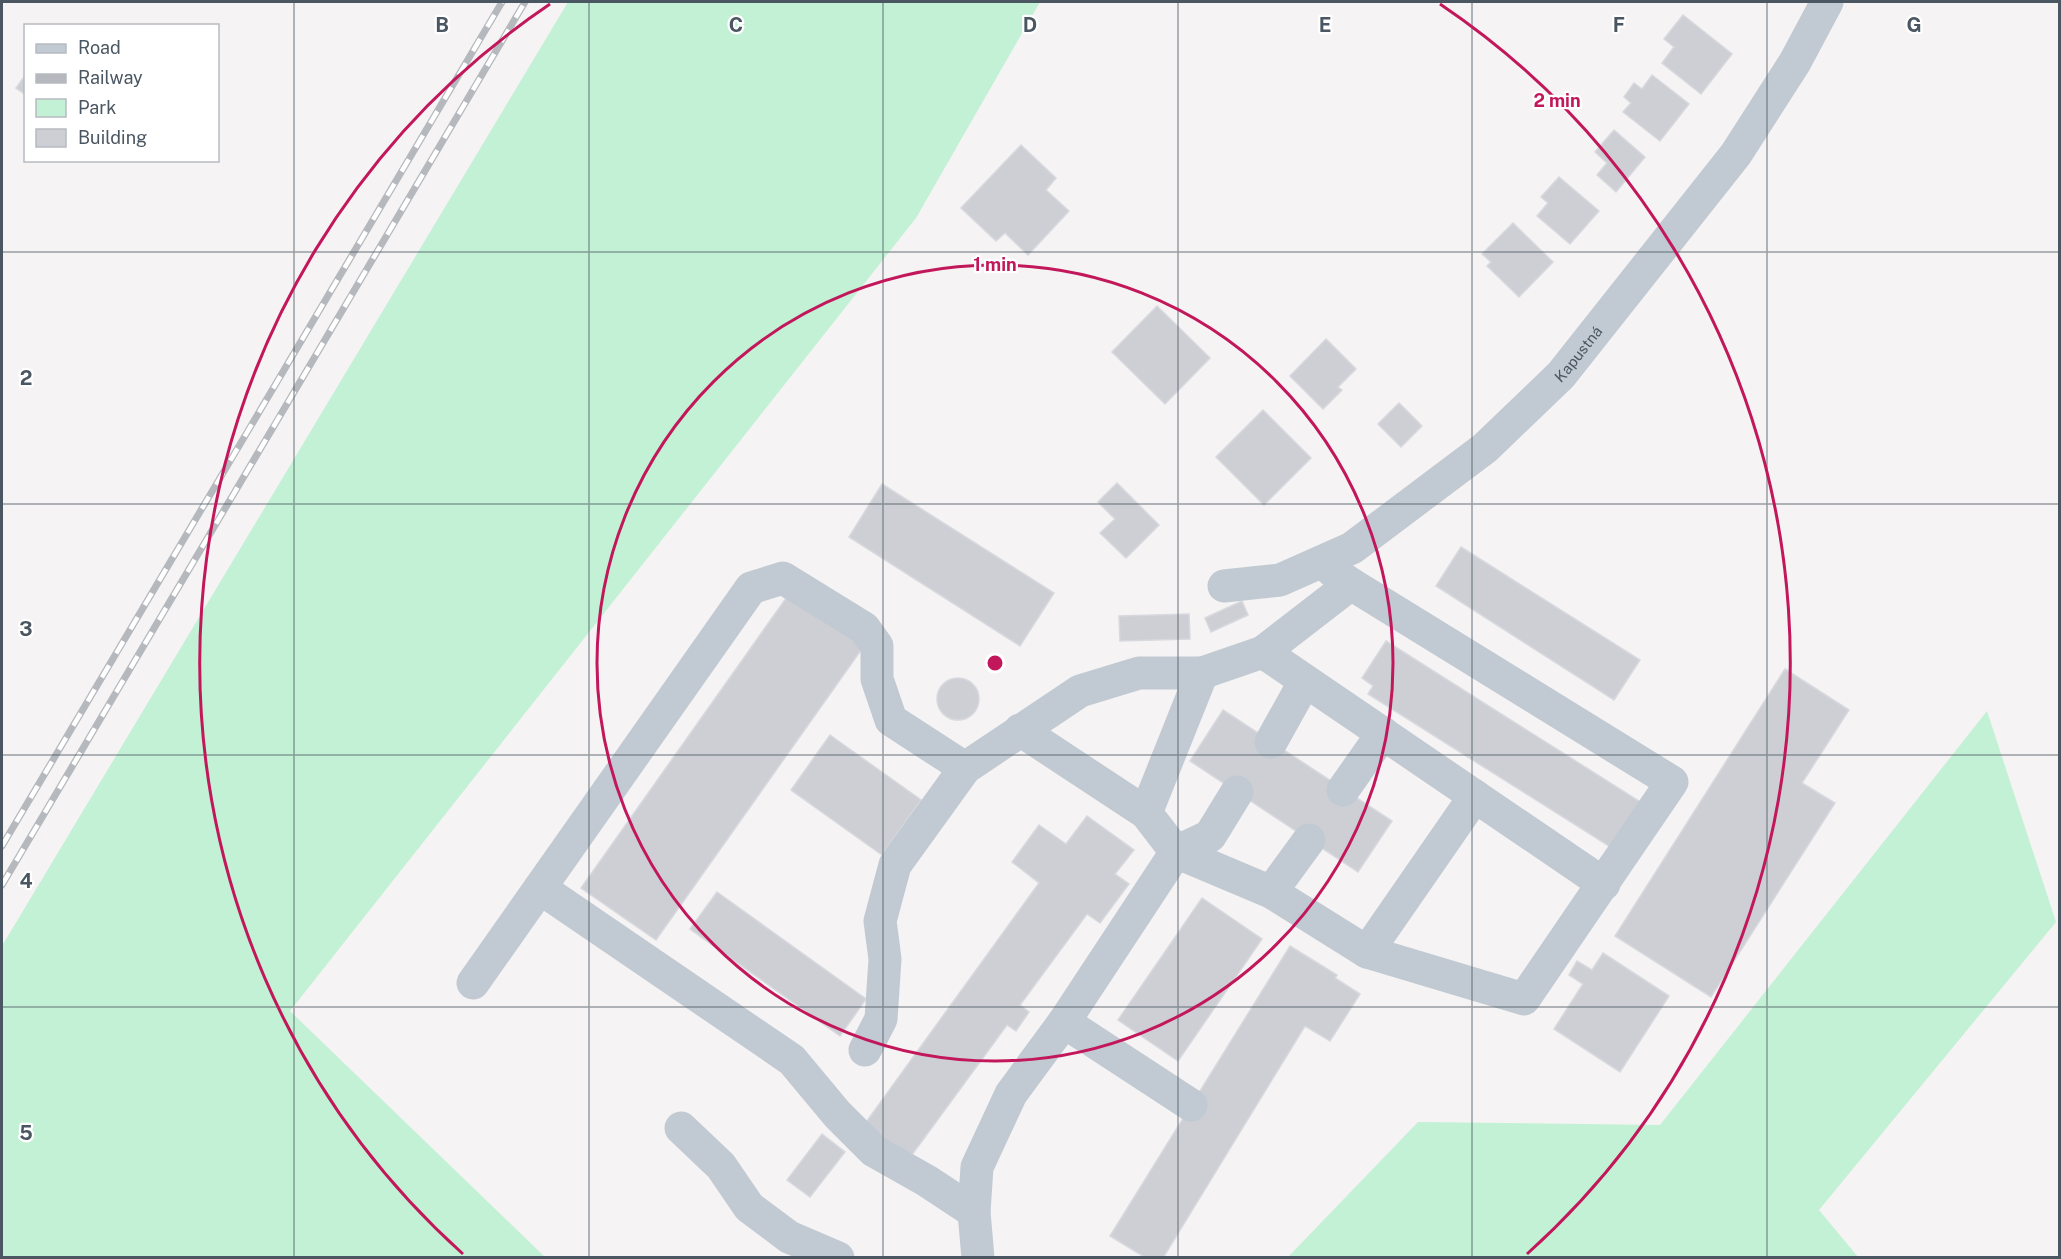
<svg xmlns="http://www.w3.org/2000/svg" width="2061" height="1259" viewBox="0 0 2061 1259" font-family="'Public Sans',sans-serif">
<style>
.green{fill:#c3f1d5}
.building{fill:#cdcfd5;stroke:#d7d9de;stroke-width:1.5}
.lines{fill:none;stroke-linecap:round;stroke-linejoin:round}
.minor{stroke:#c1cad2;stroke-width:33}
.rail-casing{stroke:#b5b8bd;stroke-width:7}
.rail{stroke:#fff;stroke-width:4.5;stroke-dasharray:14;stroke-linecap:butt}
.grid{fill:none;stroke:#4a5661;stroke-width:1.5;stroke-opacity:0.55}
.ring{fill:none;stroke:#c2185b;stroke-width:3}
.labels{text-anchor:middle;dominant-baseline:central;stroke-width:4.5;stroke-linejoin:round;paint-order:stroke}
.street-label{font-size:15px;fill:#4a5661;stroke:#fff}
.grid-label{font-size:20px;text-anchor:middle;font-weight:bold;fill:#4a5661;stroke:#fff;stroke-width:4.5;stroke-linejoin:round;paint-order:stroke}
.centre{fill:#c2185b;stroke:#fff;stroke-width:3}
.ring-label{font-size:18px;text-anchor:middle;font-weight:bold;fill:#c2185b;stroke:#fff;stroke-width:4.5;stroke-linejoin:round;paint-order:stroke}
</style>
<rect width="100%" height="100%" fill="#f5f3f3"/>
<g class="green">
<path d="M568 2H1040L916 218 290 1011 545 1257H2V946Z"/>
<path d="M1987 711 2056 922 1819 1210 1858 1257H1288L1418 1122 1660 1125Z"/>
</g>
<g class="building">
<path d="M1683 15 1732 54 1701 94 1662 63 1674 47 1664 39Z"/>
<path d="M26 74V95L16 88Z"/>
<path d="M1652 75 1689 104 1660 141 1623 112 1631 103 1624 97 1634 83 1642 89Z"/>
<path d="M1614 130 1645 157 1616 192 1597 175 1607 163 1595 152Z"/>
<path d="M1021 145 1056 178 1046 190 1069 211 1028 255 1005 233 996 241 961 208Z"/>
<path d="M1559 177 1599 211 1570 244 1537 216 1548 203 1541 197Z"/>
<path d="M1513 223 1553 262 1519 297 1487 266 1491 262 1482 254Z"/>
<path d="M1157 306 1210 358 1165 404 1112 352Z"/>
<path d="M1326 339 1356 369 1338 387 1342 390 1323 409 1290 376Z"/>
<path d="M1399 403 1422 426 1401 447 1378 424Z"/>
<path d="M1263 410 1311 458 1264 505 1216 457Z"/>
<path d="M1117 483 1159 525 1126 558 1100 533 1115 519 1098 502Z"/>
<path d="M882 484 1054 593 1020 646 849 537Z"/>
<path d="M1461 547 1640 660 1614 700 1436 586Z"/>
<path d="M789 594 864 646 656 940 581 888Z"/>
<path d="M1242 601 1248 615 1211 632 1205 618Z"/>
<path d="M1189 614 1190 639 1120 641 1119 616Z"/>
<path d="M1386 641 1642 803 1612 848 1368 694 1373 686 1362 678Z"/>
<path d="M1785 669 1849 710 1802 783 1835 803 1711 997 1615 936Z"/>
<circle cx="958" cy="699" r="21"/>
<path d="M1223 710 1392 821 1358 872 1190 761Z"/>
<path d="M830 735 921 800 882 855 791 790Z"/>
<path d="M1087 816 1134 850 1115 874 1129 884 1100 923 1087 914 1020 1005 1029 1012 1016 1031 1007 1025 909 1159 864 1125 1039 883 1012 862 1039 825 1066 844Z"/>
<path d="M717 892 866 999 840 1036 690 929Z"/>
<path d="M1202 898 1262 939 1178 1061 1118 1020Z"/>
<path d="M1290 946 1337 975 1335 978 1360 994 1330 1041 1305 1026 1163 1258H1146L1110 1236Z"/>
<path d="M1603 953 1669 996 1620 1072 1554 1029 1583 984 1569 975 1577 961 1592 970Z"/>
<path d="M822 1134 845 1152 810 1197 787 1180Z"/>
</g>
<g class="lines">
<g class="minor">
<path id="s1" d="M1224 586 1280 580 1352 548 1485 448 1561 375 1736 154 1795 62 1827 2"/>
<path d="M1263 652 1604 884"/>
<path d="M1020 730 1146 813 1176 852 1271 892 1367 952 1524 999 1672 782 1351 584 1335 573 1322 562"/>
<path d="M1271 742 1305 681"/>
<path d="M1343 790 1383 733"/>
<path d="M1146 813 1202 673"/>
<path d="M540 888 792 1060 837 1114 874 1151 927 1181 974 1212"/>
<path d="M1271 892 1309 840"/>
<path d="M1367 952 1475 796"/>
<path d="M473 983 751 588 783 578 864 628 877 646V679L891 720 965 768"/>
<path d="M1064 1022 1191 1105"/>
<path d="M865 1050 881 1019 885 959 880 921 895 865 965 768 1080 691 1139 673H1202L1263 652 1351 584"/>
<path d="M681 1128 721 1166 749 1207 789 1237 838 1258"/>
<path d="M978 1258 974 1212 977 1167 1011 1094 1064 1022 1176 852 1210 836 1237 792"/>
</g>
<defs>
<g id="rail">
<path d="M2 846 502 2"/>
<path d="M2 885 525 2"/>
</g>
</defs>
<use href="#rail" class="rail-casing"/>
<use href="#rail" class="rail"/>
</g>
<path class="grid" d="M294 2V1258M589 2V1258M883 2V1258M1178 2V1258M1472 2V1258M1767 2V1258M2 252H2060M2 504H2060M2 755H2060M2 1007H2060"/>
<g class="ring">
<circle cx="995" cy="663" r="398"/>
<path d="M463 1254A795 795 0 0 1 550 4M1440 4A795 795 0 0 1 1527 1254"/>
</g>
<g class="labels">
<g class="street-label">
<text stroke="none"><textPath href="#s1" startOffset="434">Kapustná</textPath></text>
</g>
</g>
<g class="grid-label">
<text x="442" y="32">B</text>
<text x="736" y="32">C</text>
<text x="1030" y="32">D</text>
<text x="1325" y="32">E</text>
<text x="1619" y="32">F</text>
<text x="1914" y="32">G</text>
<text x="26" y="385">2</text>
<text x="26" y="636">3</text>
<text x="26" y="888">4</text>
<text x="26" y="1140">5</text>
</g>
<circle cx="995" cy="663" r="9" class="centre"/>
<g class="ring-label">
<text x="1557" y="107">2 min</text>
<text x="995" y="271">1 min</text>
</g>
<rect width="2061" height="1259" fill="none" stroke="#4a5661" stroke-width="6"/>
<rect x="24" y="24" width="195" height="138" fill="#ffffff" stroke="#b7bbc0" stroke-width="1.5"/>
<rect x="36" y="44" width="30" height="9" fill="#c1cad2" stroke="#b7bbc0" stroke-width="1.5"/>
<text x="78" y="54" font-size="18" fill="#4a5661">Road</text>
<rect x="36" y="74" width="30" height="9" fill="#b5b8bd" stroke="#b7bbc0" stroke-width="1.5"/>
<text x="78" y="84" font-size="18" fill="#4a5661">Railway</text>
<rect x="36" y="99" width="30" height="18" fill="#c3f1d5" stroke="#b7bbc0" stroke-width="1.5"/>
<text x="78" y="114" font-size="18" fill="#4a5661">Park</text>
<rect x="36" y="129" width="30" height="18" fill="#cdcfd5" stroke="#b7bbc0" stroke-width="1.5"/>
<text x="78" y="144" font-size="18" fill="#4a5661">Building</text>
</svg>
